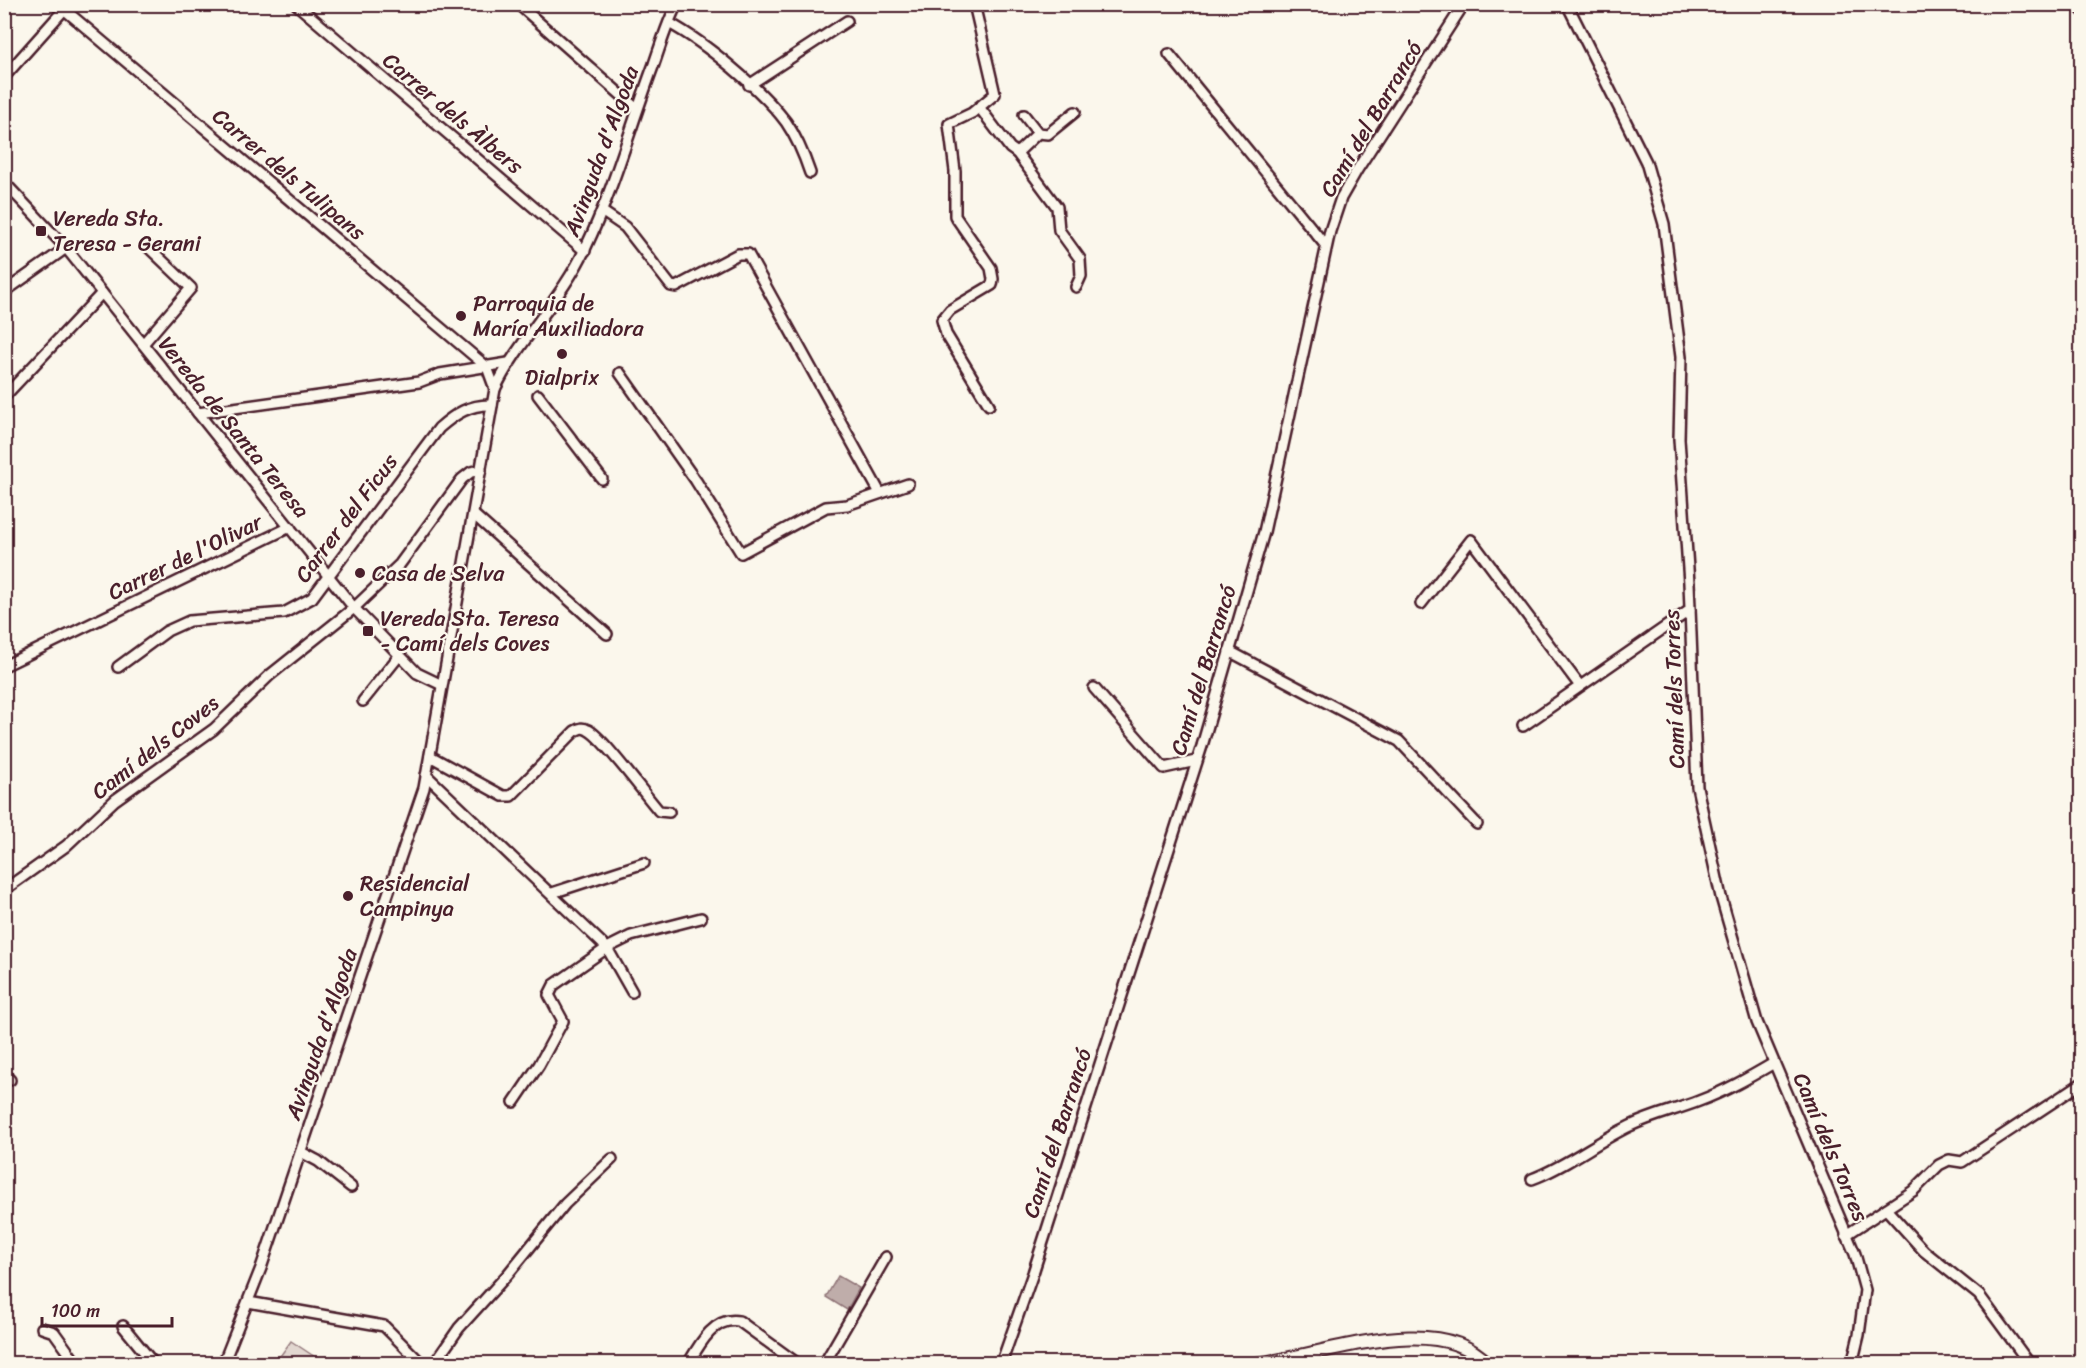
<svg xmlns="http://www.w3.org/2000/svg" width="2086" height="1368" viewBox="0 0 2086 1368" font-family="Sriracha,sans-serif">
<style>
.green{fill:#e2d7d0;stroke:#967b7e;stroke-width:1.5}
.water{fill:#bfadaa;stroke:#907477;stroke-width:1.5}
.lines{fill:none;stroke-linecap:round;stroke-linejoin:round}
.minor-casing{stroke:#4a1f2b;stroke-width:14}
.major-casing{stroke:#4a1f2b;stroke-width:16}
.minor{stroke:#fbf7ec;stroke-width:9}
.major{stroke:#fbf7ec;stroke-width:12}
.poi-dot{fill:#4a1f2b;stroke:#fbf7ec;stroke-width:2}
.labels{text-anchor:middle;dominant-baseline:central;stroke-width:4.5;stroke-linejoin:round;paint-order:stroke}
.street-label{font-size:22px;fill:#4a1f2b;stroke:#fbf7ec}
.poi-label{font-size:22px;fill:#4a1f2b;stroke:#fbf7ec;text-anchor:start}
</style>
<rect width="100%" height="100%" fill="#fbf7ec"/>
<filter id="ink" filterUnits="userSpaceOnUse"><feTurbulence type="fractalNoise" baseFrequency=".0167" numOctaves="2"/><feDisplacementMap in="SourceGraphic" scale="12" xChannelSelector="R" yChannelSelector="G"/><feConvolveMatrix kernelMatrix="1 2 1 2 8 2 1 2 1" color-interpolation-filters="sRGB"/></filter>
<g filter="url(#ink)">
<path class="green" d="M291 1341 324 1363H284L278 1359Z"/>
<path class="water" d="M838 1276 859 1288 847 1310 826 1297Z"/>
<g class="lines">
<defs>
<g id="minor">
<path d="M296 4 585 251"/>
<path d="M518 4 637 109"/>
<path d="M974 4 995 94 972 113 949 124 955 171V216L991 268 993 279 992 285 950 310 942 320 946 334 989 405"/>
<path d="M1567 4 1646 162 1664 224 1681 357 1679 439 1689 583 1697 787 1721 897 1757 1022 1855 1254 1865 1290 1859 1335 1852 1364"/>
<path d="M2078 4 2082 10"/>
<path d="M65 10 487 367 495 389"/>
<path d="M669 23C706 43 761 89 786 122 797 138 804 155 810 173"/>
<path d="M1169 54 1326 246"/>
<path d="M4 77 69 4"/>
<path d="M749 85 847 21"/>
<path d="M979 107 1010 148 1017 153"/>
<path d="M1075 112 1048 134 1038 133 1017 153 1057 207 1059 230 1080 259 1081 276 1076 287"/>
<path d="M1024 115 1038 133"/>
<path d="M4 182 66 248 354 608 417 673 442 685"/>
<path d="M603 212 625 227 671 286 676 287 738 254H748L880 493"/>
<path d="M4 292 66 248"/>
<path d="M143 344 191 288 148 247"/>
<path d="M620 373 696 481 741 553 826 507 847 505 908 484"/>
<path d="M538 395 602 479"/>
<path d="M4 397 102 293"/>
<path d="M198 413 419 382 440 374 508 363"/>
<path d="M473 514 607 634"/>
<path d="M1421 604 1471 540 1580 686"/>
<path d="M1229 651 1399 741 1477 824"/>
<path d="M4 666 290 527"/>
<path d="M118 667 167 631 189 621 284 613 312 598 439 428C455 414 470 404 492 405"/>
<path d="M1094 688 1164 768 1196 761"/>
<path d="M363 701 399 656"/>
<path d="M1523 726 1690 610"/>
<path d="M430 756 503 796H511L575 731C580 728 583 727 588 730 602 736 645 795 659 811L669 812"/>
<path d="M426 775 607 948 632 992"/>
<path d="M4 890 66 846 115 800 214 729 270 675 354 608 400 564 462 479 471 472 481 470"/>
<path d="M552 893 644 863"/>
<path d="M4 1074 10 1080"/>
<path d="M514 1102 539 1065 563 1021 549 995 554 985 607 948 631 936 701 918"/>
<path d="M301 1152 318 1161 351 1187"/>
<path d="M1532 1179C1567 1166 1596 1142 1630 1126 1653 1115 1676 1110 1699 1101 1726 1091 1750 1077 1774 1063"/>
<path d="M1886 1209 1924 1251 1979 1295 2026 1359"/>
<path d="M1846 1235 1913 1191 1939 1165 1949 1160 1962 1162 2082 1083"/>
<path d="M248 1302 384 1326 422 1364"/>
<path d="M123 1326 154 1364"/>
<path d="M42 1328 54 1332 77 1364"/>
<path d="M223 1364 261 1268 424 788 495 389C520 338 562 299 586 247 614 188 631 125 654 64 661 44 667 23 677 4"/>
<path d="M434 1364 459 1328 508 1274 565 1204 612 1159"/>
<path d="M688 1364C699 1345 714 1316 739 1321L798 1364"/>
<path d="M824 1364 886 1257"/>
<path d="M1001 1364 1033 1273 1202 746 1264 532 1330 231 1341 198 1357 170 1464 4"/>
</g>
<path id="major" d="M1256 1364C1321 1357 1436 1308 1488 1364"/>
</defs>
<use href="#minor" class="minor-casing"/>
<use href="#major" class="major-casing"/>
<use href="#minor" class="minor"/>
<use href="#major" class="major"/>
</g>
</g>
<g class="poi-dot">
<rect x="35" y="225" width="12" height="12" rx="3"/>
<circle cx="461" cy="316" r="6"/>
<circle cx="562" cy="354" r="6"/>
<circle cx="360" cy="573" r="6"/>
<rect x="362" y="625" width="12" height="12" rx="3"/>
<circle cx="348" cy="896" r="6"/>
</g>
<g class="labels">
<g class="street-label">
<text transform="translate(453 113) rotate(40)">Carrer dels Àlbers</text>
<text transform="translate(1371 119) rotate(-59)">Camí del Barrancó</text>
<text transform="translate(601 151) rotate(-70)">Avinguda d'Algoda</text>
<text transform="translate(289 174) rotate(40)">Carrer dels Tulipans</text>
<text transform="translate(234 427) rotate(51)">Vereda de Santa Teresa</text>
<text transform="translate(346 518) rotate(-53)">Carrer del Ficus</text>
<text transform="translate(185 557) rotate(-26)">Carrer de l'Olivar</text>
<text transform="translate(1203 670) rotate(-73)">Camí del Barrancó</text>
<text transform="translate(1674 689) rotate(-92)">Camí dels Torres</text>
<text transform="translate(155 747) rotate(-38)">Camí dels Coves</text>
<text transform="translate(321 1034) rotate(-71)">Avinguda d'Algoda</text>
<text transform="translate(1057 1133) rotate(-72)">Camí del Barrancó</text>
<text transform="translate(1831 1147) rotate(67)">Camí dels Torres</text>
</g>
<g class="poi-label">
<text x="53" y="218">Vereda Sta.<tspan x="53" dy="25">Teresa - Gerani</tspan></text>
<text x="473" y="303">Parroquia de<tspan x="473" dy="25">María Auxiliadora</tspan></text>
<text x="562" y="377" text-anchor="middle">Dialprix</text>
<text x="372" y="573">Casa de Selva</text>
<text x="380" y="618">Vereda Sta. Teresa<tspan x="380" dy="25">- Camí dels Coves</tspan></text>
<text x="360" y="883">Residencial<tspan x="360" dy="25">Campinya</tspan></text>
</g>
</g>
<rect width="2086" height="1368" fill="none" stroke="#fbf7ec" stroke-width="24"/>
<rect x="12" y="12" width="2062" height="1344" fill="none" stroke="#4a1f2b" stroke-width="2" filter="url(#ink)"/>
<path d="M42 1317v9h130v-9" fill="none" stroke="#4a1f2b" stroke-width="3"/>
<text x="51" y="1317" font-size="18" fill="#4a1f2b" stroke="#fbf7ec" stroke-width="4.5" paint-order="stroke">100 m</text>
</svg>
